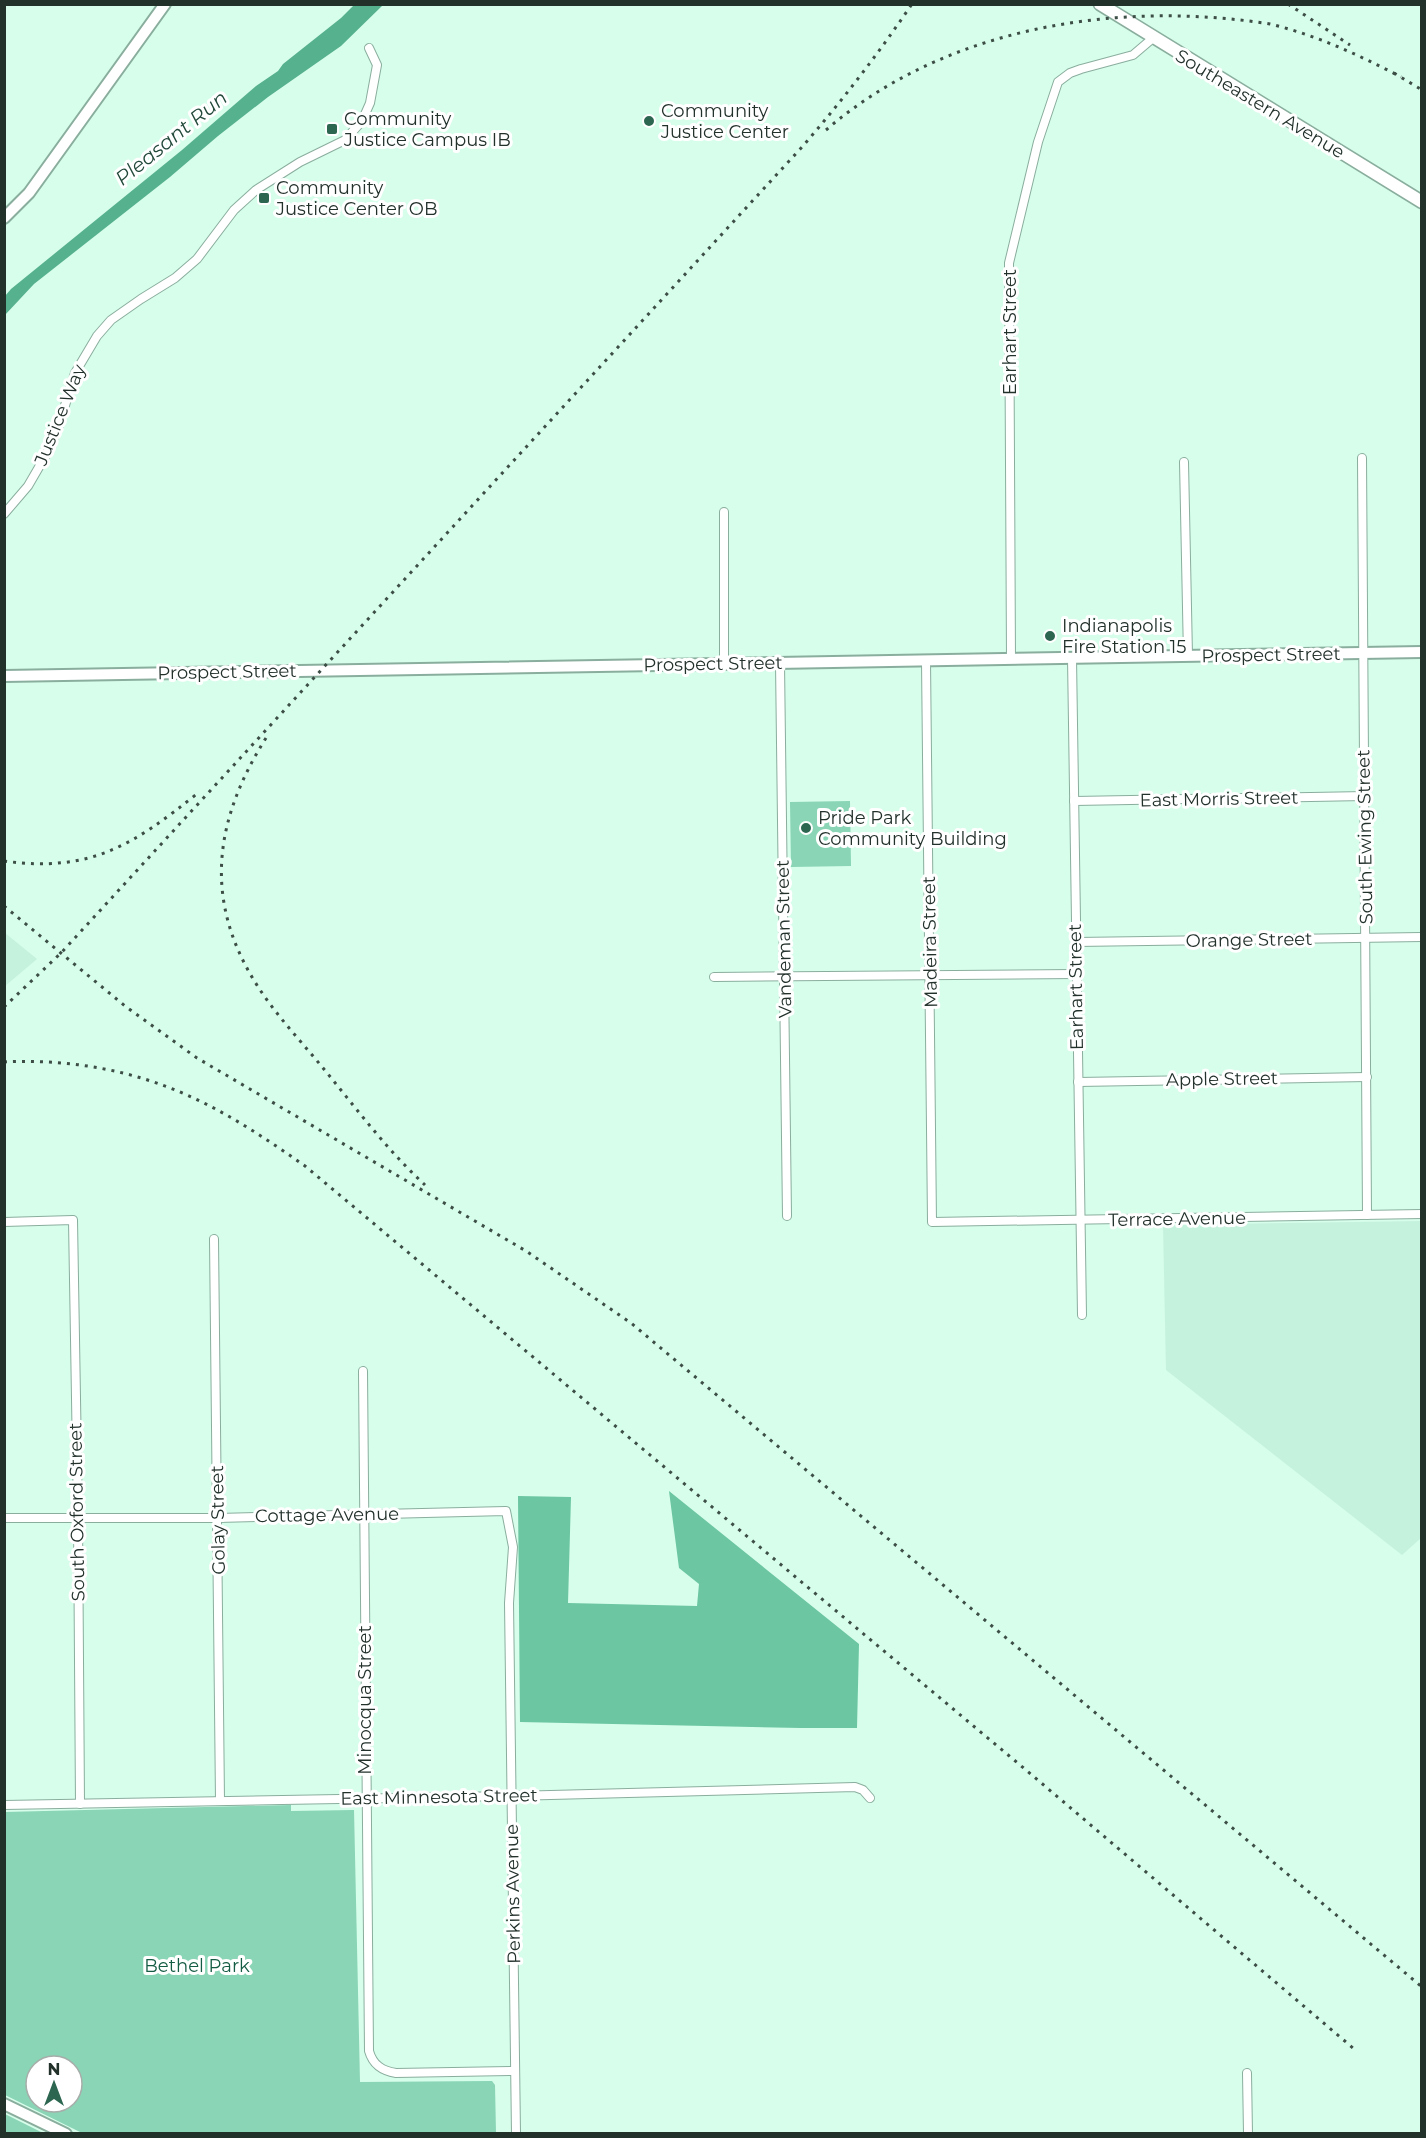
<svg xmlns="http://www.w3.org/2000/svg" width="1426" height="2138" viewBox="0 0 1426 2138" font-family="Montserrat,sans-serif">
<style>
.built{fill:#c5f2dd}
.green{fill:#89d5b5;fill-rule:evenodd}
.forest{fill:#6bc6a1}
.water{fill:#56b18e}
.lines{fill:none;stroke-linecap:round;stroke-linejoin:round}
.street-casing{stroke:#8aae9e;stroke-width:10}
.secondary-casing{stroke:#8aae9e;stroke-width:14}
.primary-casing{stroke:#8aae9e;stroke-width:15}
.street{stroke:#fff;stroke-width:8}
.secondary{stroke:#fff;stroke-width:10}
.primary{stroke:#fff;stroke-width:12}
.rail{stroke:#3c4e46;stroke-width:3;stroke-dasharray:3 6;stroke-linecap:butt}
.poi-dot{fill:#2c6650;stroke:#fff;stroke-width:2}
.labels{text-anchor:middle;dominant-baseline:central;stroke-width:6;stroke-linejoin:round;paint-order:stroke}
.street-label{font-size:18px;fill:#23312b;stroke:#fff}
.poi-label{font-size:18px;fill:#23312b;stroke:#fff;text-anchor:start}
.park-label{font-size:18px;fill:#145c44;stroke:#fff}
.water-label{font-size:20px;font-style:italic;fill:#22493a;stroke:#fff}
</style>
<rect width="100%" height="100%" fill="#d7fdeb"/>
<g class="built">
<path d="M5 933 37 959 5 986H4Z"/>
<path d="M1421 1221V1538L1402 1555 1166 1370 1163 1225Z"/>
</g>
<g class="green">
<path d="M850 801 851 866 791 867 790 802Z"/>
<path d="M291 1805V1811L354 1810 360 2082 492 2081 495 2085 496 2133H82L5 2095V1812ZM36 2066H72V2102H36Z"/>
<path d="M4 2114H5L43 2133H5Z"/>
</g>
<path class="forest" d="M669 1491 859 1644 857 1728H801L520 1722 518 1496 571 1497 568 1603 697 1606 699 1584 679 1568Z"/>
<path class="water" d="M355 4 383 5 341 46 268 97 218 136 170 177 34 284 5 315V296L11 289 182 150 256 86 278 71 283 64 341 18Z"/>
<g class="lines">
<defs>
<g id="street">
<path d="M1362 458 1367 1215"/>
<path d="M1184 462 1188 656"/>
<path d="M724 512V664"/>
<path d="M4 514 28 486 46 455 58 428 75 373 97 336 111 320 141 299 175 278 197 259 234 210 256 190 300 162 345 140 362 121 370 103 377 65 369 48"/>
<path d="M1072 658 1082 1315"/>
<path d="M1011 659 1009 263 1038 142 1058 82 1070 73 1081 69 1133 55 1153 38"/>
<path d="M926 661 932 1222 1422 1214"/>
<path d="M780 663 787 1216"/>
<path d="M1074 801 1365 796"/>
<path d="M1076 942 1422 937"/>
<path d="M714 977 1076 974"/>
<path d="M1078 1082 1367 1077"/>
<path d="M4 1222 73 1220 78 1517 80 1804"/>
<path d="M214 1239 220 1801"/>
<path d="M363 1371 369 2051C373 2065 382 2071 396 2073L515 2071"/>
<path d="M4 1518H218L506 1511 513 1547 509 1603 516 2134"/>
<path d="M4 1805 512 1796 855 1787 863 1790 870 1798"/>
<path d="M1247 2073 1248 2134"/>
</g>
<g id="secondary">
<path d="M4 218 29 193 165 4"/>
<path d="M4 676 1422 652"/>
<path d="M4 2104 66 2134"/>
</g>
<path id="primary" d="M1100 4 1422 202"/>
</defs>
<use href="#street" class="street-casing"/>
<use href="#secondary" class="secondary-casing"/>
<use href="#primary" class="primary-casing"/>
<use href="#street" class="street"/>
<use href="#secondary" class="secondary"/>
<use href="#primary" class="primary"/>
<g class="rail">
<path d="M1288 4 1350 45"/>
<path d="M1394 73 1422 90"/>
<path d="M826 130C945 27 1117 0 1270 24 1316 35 1359 55 1401 77"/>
<path d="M266 738C215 819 203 898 255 982 274 1013 300 1040 323 1068 356 1108 387 1150 425 1185"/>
<path d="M4 861C91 873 133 845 198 793"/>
<path d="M4 906 125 1006 197 1058 526 1251 631 1323 1422 1987"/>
<path d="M4 1007 61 953 802 147C842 101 878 54 912 4"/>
<path d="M4 1062C56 1059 114 1067 162 1085 213 1103 261 1135 305 1166L1026 1770 1353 2048"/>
</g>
</g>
<g class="poi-dot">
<circle cx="649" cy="121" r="6"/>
<rect x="326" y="123" width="12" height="12" rx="3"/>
<rect x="258" y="192" width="12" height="12" rx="3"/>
<circle cx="1050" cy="636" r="6"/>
<circle cx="806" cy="828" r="6"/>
</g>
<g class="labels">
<g class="street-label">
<text transform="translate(1260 104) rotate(31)">Southeastern Avenue</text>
<text transform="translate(1010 332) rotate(-90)">Earhart Street</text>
<text transform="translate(60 415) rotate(-68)">Justice Way</text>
<text transform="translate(1271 655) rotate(-1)">Prospect Street</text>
<text transform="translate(713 664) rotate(-1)">Prospect Street</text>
<text transform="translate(227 672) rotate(-1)">Prospect Street</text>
<text transform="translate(1219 799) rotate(-1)">East Morris Street</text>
<text transform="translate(1365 837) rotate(-91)">South Ewing Street</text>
<text transform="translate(784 939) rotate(-91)">Vandeman Street</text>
<text transform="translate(1249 940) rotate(-1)">Orange Street</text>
<text transform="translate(930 942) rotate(-91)">Madeira Street</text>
<text transform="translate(1076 987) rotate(-91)">Earhart Street</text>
<text transform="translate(1222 1079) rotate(-1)">Apple Street</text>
<text transform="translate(1177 1219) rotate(-1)">Terrace Avenue</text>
<text transform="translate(77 1512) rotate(-91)">South Oxford Street</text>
<text transform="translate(327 1515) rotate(-1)">Cottage Avenue</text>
<text transform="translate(218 1520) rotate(-91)">Golay Street</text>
<text transform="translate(365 1700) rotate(-90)">Minocqua Street</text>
<text transform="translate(439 1797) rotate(-1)">East Minnesota Street</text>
<text transform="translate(513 1894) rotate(-91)">Perkins Avenue</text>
</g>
<g class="poi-label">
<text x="661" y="111">Community<tspan x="661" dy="21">Justice Center</tspan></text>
<text x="344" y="119">Community<tspan x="344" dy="21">Justice Campus IB</tspan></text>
<text x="276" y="188">Community<tspan x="276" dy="21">Justice Center OB</tspan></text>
<text x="1062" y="626">Indianapolis<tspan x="1062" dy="21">Fire Station 15</tspan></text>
<text x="818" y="818">Pride Park<tspan x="818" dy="21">Community Building</tspan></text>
</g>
<g class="park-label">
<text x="197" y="1966">Bethel Park</text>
</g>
<g class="water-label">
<text transform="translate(171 138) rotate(-39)">Pleasant Run</text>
</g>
</g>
<rect width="1426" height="2138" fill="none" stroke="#23312b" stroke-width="12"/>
<g transform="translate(54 2084)"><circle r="28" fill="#ffffff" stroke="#a7adaa" stroke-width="1.5"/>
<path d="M0-4.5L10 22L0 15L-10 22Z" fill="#2c6650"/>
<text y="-9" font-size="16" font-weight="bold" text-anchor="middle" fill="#23312b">N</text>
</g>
</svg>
